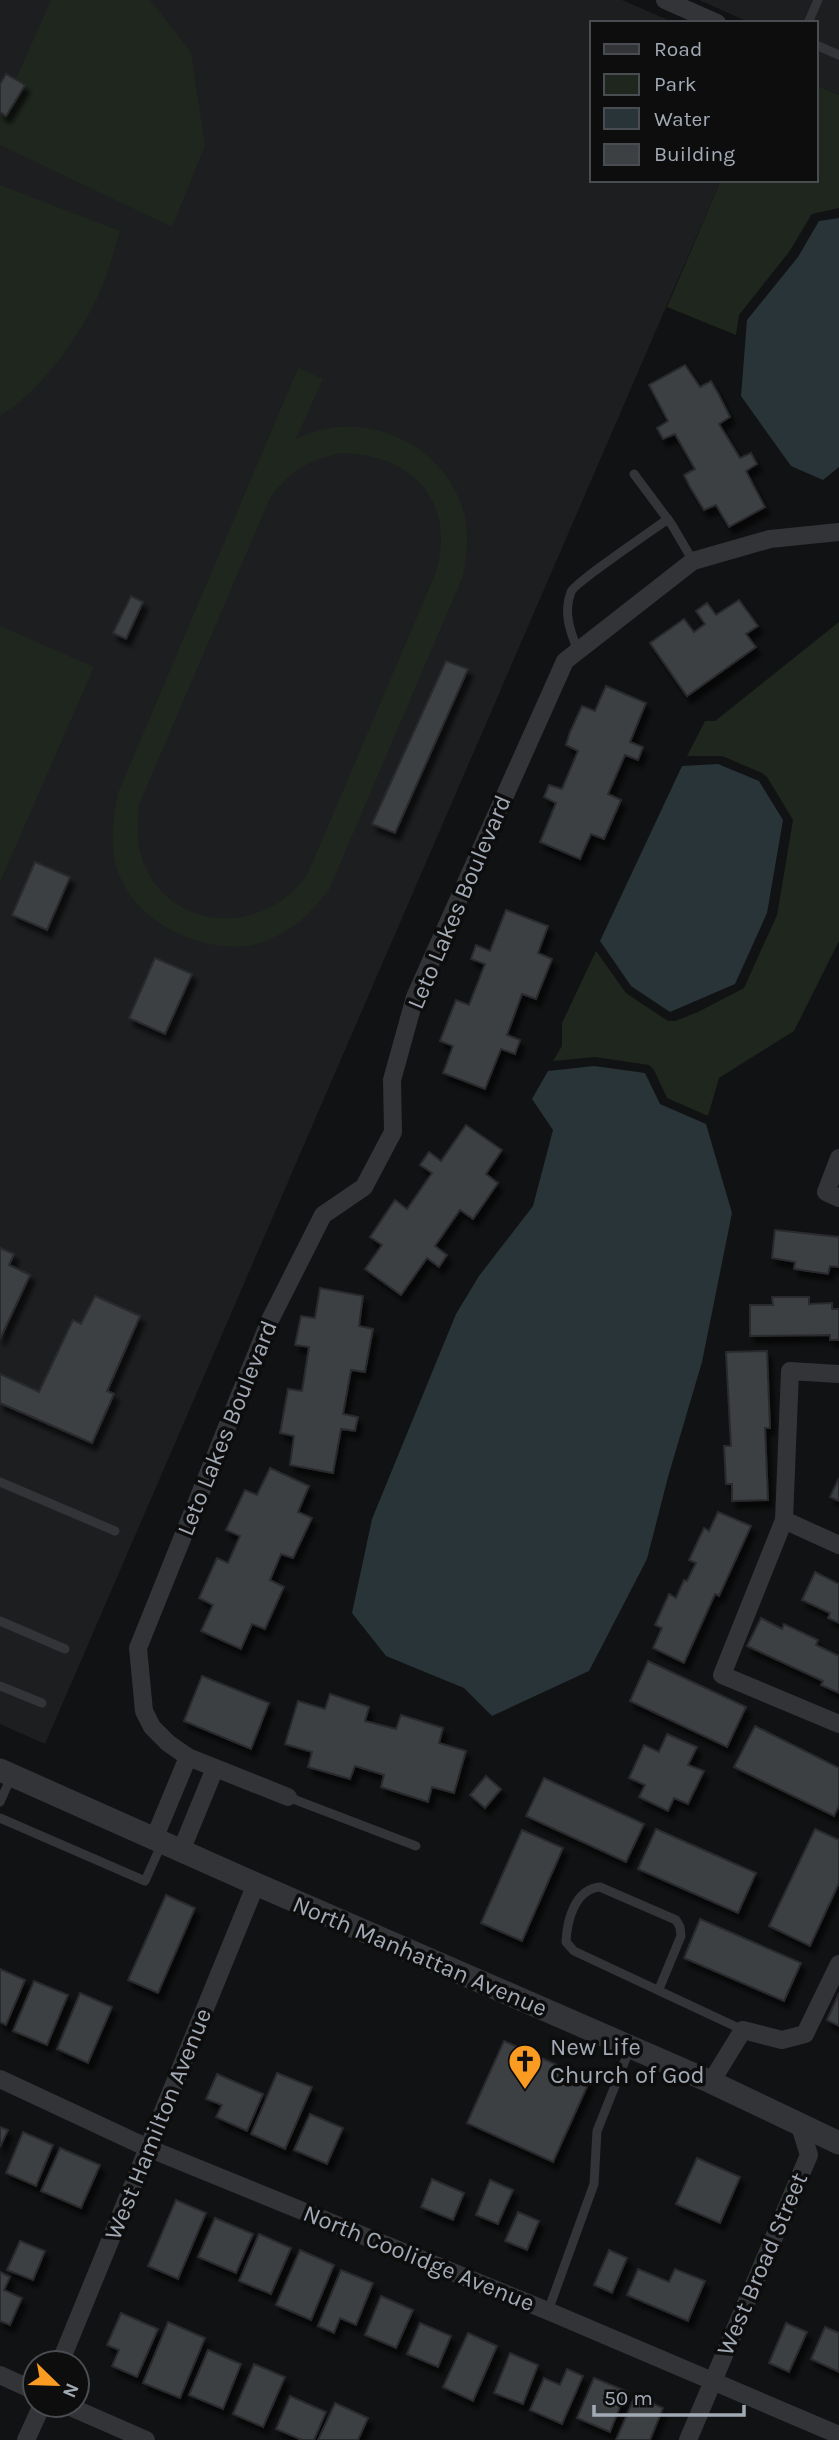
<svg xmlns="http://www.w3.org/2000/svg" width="839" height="2440" viewBox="0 0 839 2440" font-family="Karla,sans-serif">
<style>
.built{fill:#1d1e20}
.green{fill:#1e261e;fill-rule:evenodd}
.water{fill:#293439}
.building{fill:#3d4043;stroke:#2b2c2f;stroke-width:2;filter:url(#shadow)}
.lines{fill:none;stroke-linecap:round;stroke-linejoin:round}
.service{stroke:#323438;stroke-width:9}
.minor{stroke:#323438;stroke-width:18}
.tertiary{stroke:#323438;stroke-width:23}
.labels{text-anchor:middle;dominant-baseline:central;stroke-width:7;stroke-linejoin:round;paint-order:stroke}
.street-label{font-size:24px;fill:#a2aab5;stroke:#0d0d0e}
.poi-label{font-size:24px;fill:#a2aab5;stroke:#0d0d0e;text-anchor:start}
</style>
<defs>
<filter id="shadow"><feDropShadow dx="4.5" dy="7" stdDeviation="2" flood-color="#0009"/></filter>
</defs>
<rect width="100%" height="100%" fill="#111213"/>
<g class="built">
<path d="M0 0H622L675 23H592V180H721L45 1744 0 1724Z"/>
<path d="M699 0H839V95L816 85V23H751Z"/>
</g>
<g class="green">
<path d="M51 0H150L191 52 205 146 172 227 0 145V115Z"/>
<path d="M816 85 839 95V208L812 214 789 252 739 315 736 335 667 307 721 180H816Z"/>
<path d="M0 185 120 231C114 250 109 271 101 289 82 334 42 390 0 416Z"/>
<path d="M298 368 323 379 296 439C362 406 448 443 465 517 469 537 467 557 463 576L329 890C317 904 303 922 286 931 275 937 259 945 246 946 200 951 144 925 123 883 108 855 112 823 118 793ZM342 453C413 455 456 501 436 572L308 873C271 932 177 936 146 868 136 848 137 827 139 805L270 498C291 470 308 460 342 453Z"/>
<path d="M839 622V941L794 1031 719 1078 708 1116 667 1098 654 1070 649 1065 595 1057 553 1061 562 1046V1023L596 951 626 993 668 1021H675L698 1012 744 988 777 915 793 820 767 777 762 773 722 756H687L705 721H715Z"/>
<path d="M0 626 94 667 0 882Z"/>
</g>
<g class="water">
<path d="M839 218V467L823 480 791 466 741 396 747 320 798 257 819 221Z"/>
<path d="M718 764 759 781 783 820 767 913 735 984 670 1012 631 986 600 941 682 766Z"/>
<path d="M594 1066 645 1073 660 1104 706 1124 732 1213 702 1362 668 1477 647 1559 589 1671 492 1716 464 1688 386 1656 352 1613 372 1519 456 1314 479 1276 533 1206 553 1130 532 1099 548 1071Z"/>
</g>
<g class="building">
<path d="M6 74 25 85 6 116 0 112V84Z"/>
<path d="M685 365 700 387 711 381 719 395 730 417 719 424 740 458 751 453 757 464 746 471 765 507 729 527 716 505 704 510 690 487 684 475 695 469 675 434 663 439 657 428 668 421 649 385Z"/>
<path d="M131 596 143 602 126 639 113 633Z"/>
<path d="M739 600 758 626 746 634 756 647 687 696 650 643 684 619 694 632 705 624 696 611 707 603 716 615Z"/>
<path d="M446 661 468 669 395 833 372 824Z"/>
<path d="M606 686 646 703 630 742 643 747 638 760 625 755 608 794 621 800 611 823 604 839 591 834 580 859 540 842 556 803 544 797 549 785 562 789 578 751 566 745 570 732 582 706 595 711Z"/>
<path d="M35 862 70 877 47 930 12 915Z"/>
<path d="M506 910 548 926 538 953 552 959 536 999 522 994 507 1035 520 1040 515 1054 501 1049 485 1089 443 1073 453 1046 440 1041 456 1000 469 1005 485 964 471 959 476 945 490 951Z"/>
<path d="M155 958 192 974 165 1034 129 1018Z"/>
<path d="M466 1125 502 1150 486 1174 498 1183 473 1219 460 1210 435 1246 447 1255 439 1267 427 1258 401 1295 365 1269 382 1245 370 1237 395 1200 407 1209 432 1173 420 1165 429 1152 441 1161Z"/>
<path d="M775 1230 839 1237V1267L830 1266 828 1274 794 1269 795 1262 772 1258Z"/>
<path d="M0 1248 14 1254 9 1265 30 1275 0 1339Z"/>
<path d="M0 1248 14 1254 9 1265 30 1275 0 1339Z"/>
<path d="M320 1288 363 1296 359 1326 373 1329 365 1372 351 1370 343 1414 358 1417 355 1431 341 1429 333 1473 290 1465 294 1436 280 1433 288 1389 302 1391 309 1347 295 1345 301 1316 315 1318Z"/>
<path d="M95 1296 140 1316 107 1391 114 1394 92 1443 0 1403V1374L39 1392 73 1320 81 1324Z"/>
<path d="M95 1296 140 1316 107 1391 114 1394 92 1443 0 1403V1374L39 1392 73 1320 81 1324Z"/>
<path d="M772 1297H809V1304L832 1303V1309H839V1340H830V1335L750 1336V1305H773Z"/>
<path d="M767 1351 770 1428H765L768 1500 732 1501V1484H726L724 1446H731L726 1352Z"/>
<path d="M270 1468 309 1486 298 1512 312 1518 293 1558 281 1554 270 1580 284 1587 265 1629 252 1624 241 1649 201 1631 213 1605 199 1598 217 1558 228 1563 240 1536 226 1530 245 1490 257 1495Z"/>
<path d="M839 1478V1501L830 1497Z"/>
<path d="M718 1512 751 1526 719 1596 715 1594 684 1663 653 1648 662 1628 655 1625 669 1594 676 1598 684 1580 687 1581 696 1563 689 1560 704 1528 709 1531Z"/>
<path d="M815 1572 839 1584V1623L828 1618 830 1613 802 1600Z"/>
<path d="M761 1618 782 1629 784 1624 818 1640 816 1645 839 1656V1693L821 1685 823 1681 747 1646Z"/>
<path d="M648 1661 746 1707 727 1747 630 1701Z"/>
<path d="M202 1676 269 1703 251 1749 184 1721Z"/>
<path d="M330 1694 369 1707 365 1721 396 1729 401 1715 443 1728 439 1743 466 1751 454 1793 432 1787 428 1802 381 1787 384 1775 355 1766 350 1779 308 1767 312 1752 285 1744 298 1701 325 1709Z"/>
<path d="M755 1726 839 1768V1806L834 1816 734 1767Z"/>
<path d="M667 1734 697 1747 688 1765 704 1771 688 1804 674 1798 668 1811 639 1797 645 1785 629 1778 644 1745 659 1752Z"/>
<path d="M486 1776 501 1789 485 1808 470 1795Z"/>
<path d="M544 1778 644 1824 626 1862 526 1816Z"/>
<path d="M656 1829 756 1873 738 1913 638 1869Z"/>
<path d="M815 1829 839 1840V1883L810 1946 769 1926Z"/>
<path d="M522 1830 563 1848 522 1941 481 1923Z"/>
<path d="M166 1895 195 1908 158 1993 128 1980Z"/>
<path d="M700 1919 801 1963 784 2001 684 1958Z"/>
<path d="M0 1969 25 1980 6 2025 0 2022Z"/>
<path d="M34 1981 68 1995 47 2045 13 2031Z"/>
<path d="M80 1993 112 2007 88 2063 57 2049Z"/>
<path d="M839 1993V2026L827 2020Z"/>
<path d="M504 2041 590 2080 553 2162 467 2123Z"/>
<path d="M277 2073 312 2087 285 2149 251 2134Z"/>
<path d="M217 2074 263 2094 247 2131 216 2117 222 2105 206 2099Z"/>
<path d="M310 2114 343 2128 327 2164 294 2150Z"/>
<path d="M0 2127 8 2130 0 2147Z"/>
<path d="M23 2132 53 2145 36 2186 6 2173Z"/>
<path d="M60 2148 100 2165 81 2208 41 2191Z"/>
<path d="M697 2158 740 2177 720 2223 676 2204Z"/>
<path d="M432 2179 464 2193 453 2220 421 2207Z"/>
<path d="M490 2180 513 2190 498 2224 476 2215Z"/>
<path d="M176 2200 206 2213 178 2279 148 2266Z"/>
<path d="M518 2212 539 2221 527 2250 505 2241Z"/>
<path d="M215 2218 253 2234 236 2273 198 2257Z"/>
<path d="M259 2234 291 2248 271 2294 239 2281Z"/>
<path d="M20 2241 45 2251 33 2280 7 2270Z"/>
<path d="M300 2250 334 2265 311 2320 276 2305Z"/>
<path d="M609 2250 627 2258 612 2293 594 2285Z"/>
<path d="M638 2269 669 2282 675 2269 705 2281 688 2321 627 2295Z"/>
<path d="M341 2270 373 2283 356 2325 340 2318 334 2333 318 2326Z"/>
<path d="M0 2272 10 2277 4 2290 22 2298 10 2325 0 2321Z"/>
<path d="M381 2296 413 2310 396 2348 365 2335Z"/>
<path d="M121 2313 158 2329 137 2377 112 2366 119 2350 107 2345Z"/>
<path d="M168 2322 205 2338 180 2398 143 2383Z"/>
<path d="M420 2323 451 2336 438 2367 407 2354Z"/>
<path d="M786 2323 807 2332 789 2372 769 2363Z"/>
<path d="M825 2327 839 2333V2372L811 2359Z"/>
<path d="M468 2333 497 2346 473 2401 443 2387Z"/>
<path d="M208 2350 241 2364 223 2409 189 2395Z"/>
<path d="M510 2353 538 2365 523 2404 494 2393Z"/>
<path d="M254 2364 285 2377 263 2427 233 2414Z"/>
<path d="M567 2369 583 2376 562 2424 530 2410 544 2378 560 2385Z"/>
<path d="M594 2378 626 2391 610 2432 577 2418Z"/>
<path d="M290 2396 326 2412 314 2440H302L276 2429Z"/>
<path d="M635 2396 663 2408 650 2440H616Z"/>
<path d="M335 2403 368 2418 358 2440H318Z"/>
</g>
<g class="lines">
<g class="service">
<path d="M808 23 818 0"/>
<path d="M816 45 839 55"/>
<path d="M634 474 672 525 693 561"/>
<path d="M578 651C570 631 563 613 571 592 574 583 653 530 668 519"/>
<path d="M0 1482 115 1531"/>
<path d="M0 1621 65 1649"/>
<path d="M0 1686 42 1703"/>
<path d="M288 1797 416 1846"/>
<path d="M0 1802 11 1777"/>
<path d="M0 1818 145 1881 162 1843"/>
<path d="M659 1989 681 1936 680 1927 676 1920 600 1887C575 1889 567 1920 566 1942L574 1951 743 2030"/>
<path d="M548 2311 594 2184 597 2131 630 2048"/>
</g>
<g class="minor">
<path d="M665 0 717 23"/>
<path d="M839 1158 826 1192 839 1198"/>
<path d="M839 1374 790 1371 784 1520 722 1675 839 1724"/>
<path d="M784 1520 839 1545"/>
<path d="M288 1797 188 1757 168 1743 152 1727 144 1711 138 1648 270 1320 323 1215 364 1187 393 1132 392 1080 415 997 565 661 693 561 770 539 839 532"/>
<path d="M154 1839 188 1757"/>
<path d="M181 1851 215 1768"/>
<path d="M0 2079 148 2148 548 2311 839 2435"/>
<path d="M711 2082 743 2030 782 2040 805 2034 839 1964"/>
<path d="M60 2363 256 1884"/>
<path d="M0 2375 35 2391"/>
<path d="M66 2405 146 2440"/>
<path d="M26 2440 42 2405"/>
<path d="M688 2440 809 2155 800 2126"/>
</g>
<path class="tertiary" d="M0 1770 256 1884 711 2082 839 2143"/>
</g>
<defs>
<symbol id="church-pin" viewBox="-11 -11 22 30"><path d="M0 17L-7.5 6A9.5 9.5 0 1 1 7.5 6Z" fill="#fa9b22" stroke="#0d0d0e"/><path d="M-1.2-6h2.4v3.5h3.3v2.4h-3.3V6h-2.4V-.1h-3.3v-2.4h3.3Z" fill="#111"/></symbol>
</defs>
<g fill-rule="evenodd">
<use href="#church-pin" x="506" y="2042" width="38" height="52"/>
</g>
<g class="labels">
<g class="street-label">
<text transform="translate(459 902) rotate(-67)">Leto Lakes Boulevard</text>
<text transform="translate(227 1428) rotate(-68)">Leto Lakes Boulevard</text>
<text transform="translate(420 1956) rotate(23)">North Manhattan Avenue</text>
<text transform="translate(158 2124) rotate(-68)">West Hamilton Avenue</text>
<text transform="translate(419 2258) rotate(22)">North Coolidge Avenue</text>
<text transform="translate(762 2264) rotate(-67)">West Broad Street</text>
</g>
<g class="poi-label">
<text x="550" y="2047">New Life<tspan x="550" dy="28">Church of God</tspan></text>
</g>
</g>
<rect x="590" y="21" width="228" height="161" fill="#0d0d0e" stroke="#494c51" stroke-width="2"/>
<rect x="604" y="44" width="35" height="10" fill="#323438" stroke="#494c51" stroke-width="2"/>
<text x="654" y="56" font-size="21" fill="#a2aab5">Road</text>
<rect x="604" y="74" width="35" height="21" fill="#1e261e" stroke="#494c51" stroke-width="2"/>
<text x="654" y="91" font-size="21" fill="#a2aab5">Park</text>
<rect x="604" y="108" width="35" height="21" fill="#293439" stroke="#494c51" stroke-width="2"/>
<text x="654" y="126" font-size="21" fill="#a2aab5">Water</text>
<rect x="604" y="144" width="35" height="21" fill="#3d4043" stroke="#494c51" stroke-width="2"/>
<text x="654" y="161" font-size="21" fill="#a2aab5">Building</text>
<g transform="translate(56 2384) rotate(113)"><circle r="33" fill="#0d0d0e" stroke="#494c51" stroke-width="2"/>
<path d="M0-5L12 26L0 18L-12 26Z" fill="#fa9b22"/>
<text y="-10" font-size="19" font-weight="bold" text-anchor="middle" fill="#a2aab5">N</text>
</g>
<path d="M594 2405v10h150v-10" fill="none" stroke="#a2aab5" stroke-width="3.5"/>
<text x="604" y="2405" font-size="21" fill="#a2aab5" stroke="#0d0d0e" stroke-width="5" paint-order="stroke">50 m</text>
</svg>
